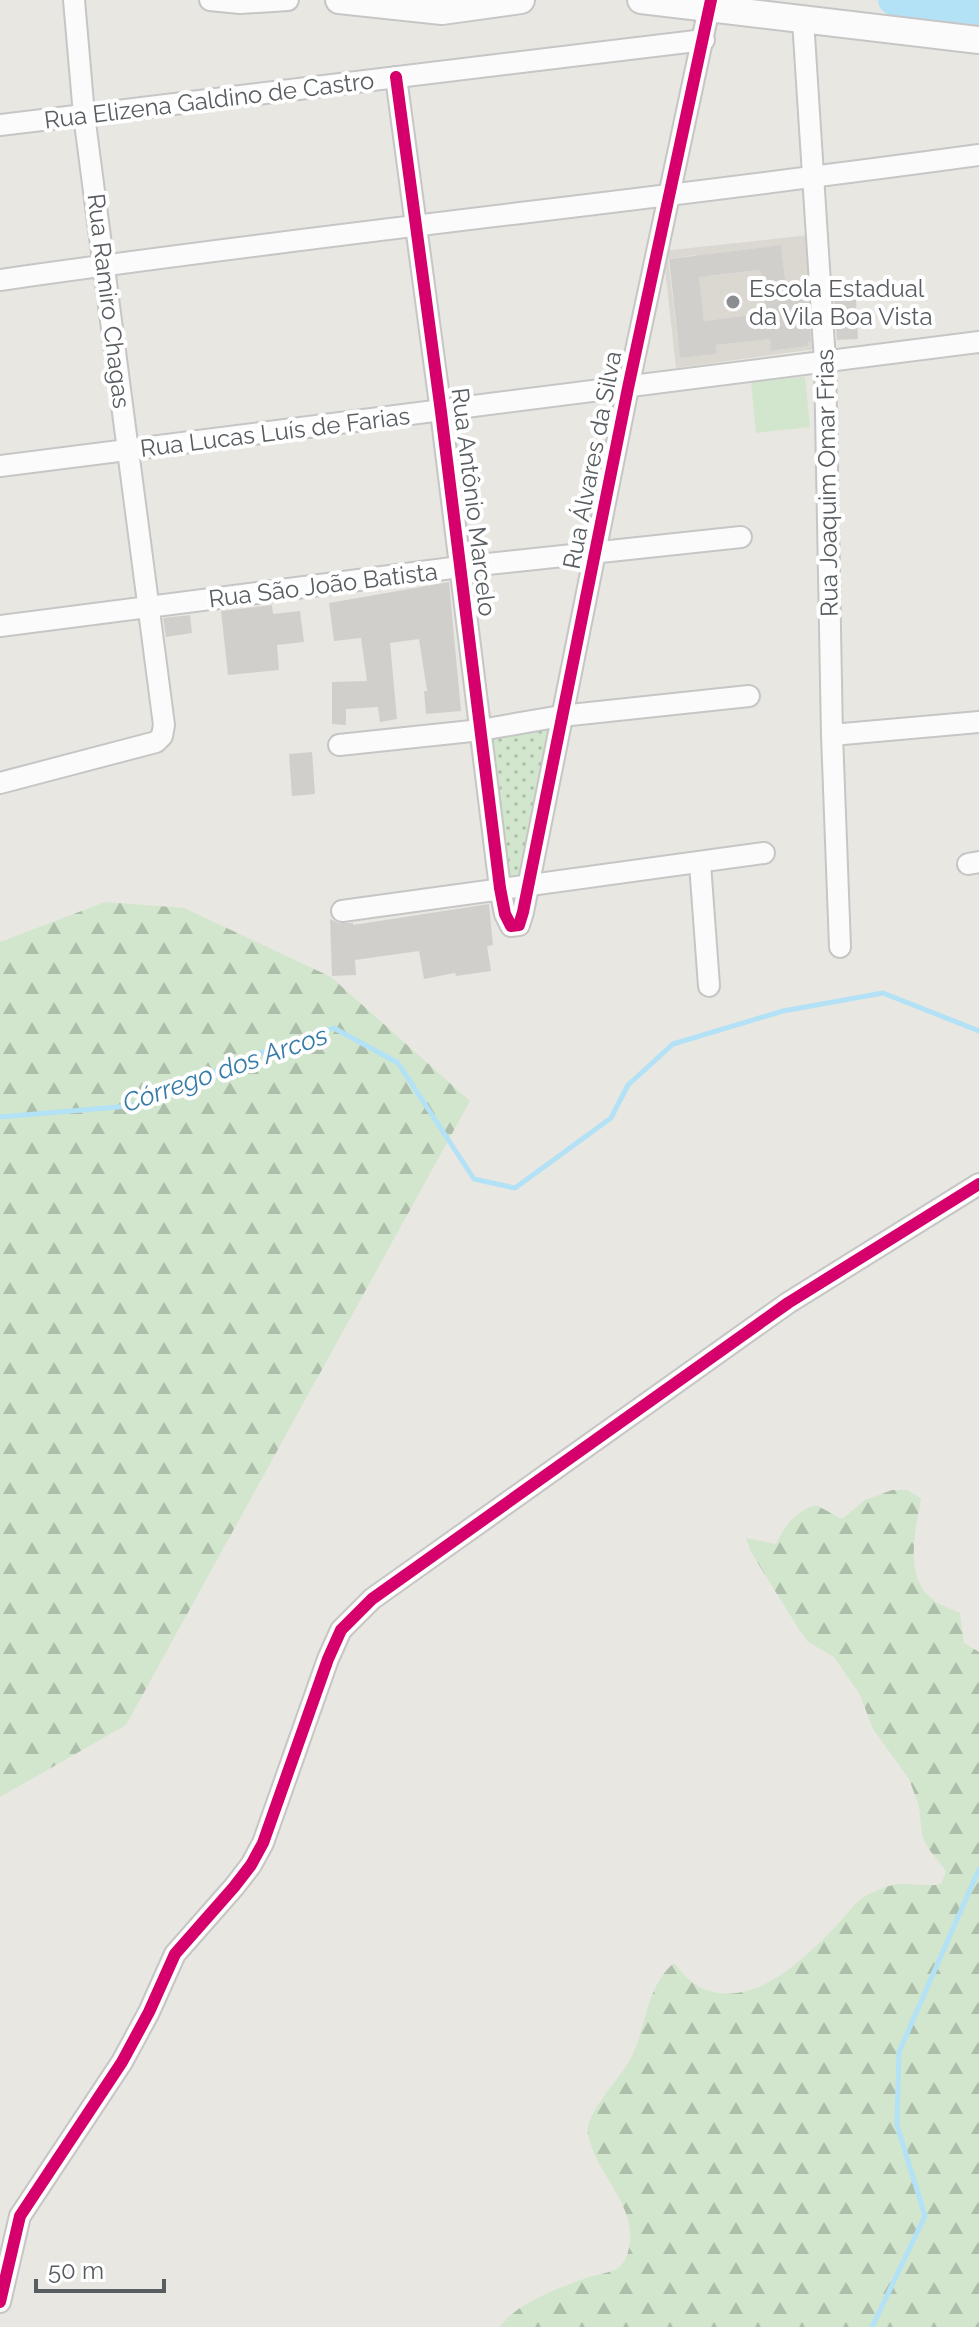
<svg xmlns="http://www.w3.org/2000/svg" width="979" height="2327" viewBox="0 0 979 2327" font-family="Raleway,sans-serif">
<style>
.education{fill:#dbd7d1;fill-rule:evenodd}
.green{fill:#d2e6cd}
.forest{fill:url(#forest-firs)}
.park{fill:url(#park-dots)}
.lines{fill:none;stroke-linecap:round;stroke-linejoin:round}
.stream{stroke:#b3e1f6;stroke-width:5}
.river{stroke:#b3e1f6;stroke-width:30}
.building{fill:#d1cfcc;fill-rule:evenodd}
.minor-casing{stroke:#c5c6c5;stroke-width:24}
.tertiary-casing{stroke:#c5c6c5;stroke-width:30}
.minor{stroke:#fcfbfb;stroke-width:20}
.tertiary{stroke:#fcfbfb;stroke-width:26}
.cycleway-casing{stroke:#fff;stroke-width:17}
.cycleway{stroke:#d6006c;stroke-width:12}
.poi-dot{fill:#8b8d8e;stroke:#fff;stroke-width:3}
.labels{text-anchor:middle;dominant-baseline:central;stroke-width:8;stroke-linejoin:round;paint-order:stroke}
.street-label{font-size:24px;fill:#585d61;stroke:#fff}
.poi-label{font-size:24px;fill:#585d61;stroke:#fff;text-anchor:start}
.water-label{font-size:26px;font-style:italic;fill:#367ca9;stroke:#fff}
</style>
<defs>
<pattern id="forest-firs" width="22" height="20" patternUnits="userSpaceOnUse" patternTransform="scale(2)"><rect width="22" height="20" fill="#d2e6cd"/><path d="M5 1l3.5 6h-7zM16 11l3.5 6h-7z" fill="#adbeaa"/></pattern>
<pattern id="park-dots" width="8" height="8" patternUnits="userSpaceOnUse" patternTransform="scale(2)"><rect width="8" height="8" fill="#d2e6cd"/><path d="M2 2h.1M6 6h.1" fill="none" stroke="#adbeaa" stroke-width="1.8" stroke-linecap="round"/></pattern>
</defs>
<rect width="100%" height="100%" fill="#e9e7e2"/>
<path class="education" d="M809 235 816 349 676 368 663 251ZM781 245 787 294 803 293 808 346 772 351 770 339 716 345 717 354 680 358 668 259 696 255 704 321 766 313 760 270 711 276 709 254Z"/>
<path class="green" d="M805 377 810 427 756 433 751 382Z"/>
<g class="forest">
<path d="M105 902 184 908 331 977 470 1101 126 1725 0 1797V942Z"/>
<path d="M892 1490H907L921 1498C916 1528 903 1577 932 1599 939 1605 951 1609 960 1613L964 1643 979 1652V2327H500C517 2302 562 2287 589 2277 598 2274 611 2273 618 2268 622 2265 627 2257 628 2252 641 2207 596 2177 588 2134 584 2113 623 2076 632 2056 647 2024 646 1987 674 1963 682 1972 690 1983 701 1988 754 2011 805 1958 838 1924 848 1913 855 1901 869 1894 877 1890 890 1885 898 1884 913 1883 926 1887 941 1884L946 1871 928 1848 922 1835 919 1806 909 1779 873 1729 860 1695 834 1657 808 1642 798 1628 751 1552 746 1538 776 1544C785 1525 796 1511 816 1505L842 1519 865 1500Z"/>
</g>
<path class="park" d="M552 728 523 880H505L489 734Z"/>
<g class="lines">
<g class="stream">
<path d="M0 1117 130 1106 251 1056 334 1028 398 1063 474 1179 515 1188 611 1118 628 1085 673 1044 783 1011 883 993 979 1031"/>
<path d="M872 2327 925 2216 897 2125 899 2052 979 1869"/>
</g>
<path class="river" d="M893 0 979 10"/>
</g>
<g class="building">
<path d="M781 245 787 294 803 292 804 302H808L811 342H808V346L771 351 770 339 716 345 717 354 680 358 669 259ZM760 270 766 313 704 321 699 277Z"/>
<path d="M856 299 858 339 837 340 834 300Z"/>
<path d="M449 582 461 711 426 714 424 691H427L419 639 390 643 397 719 380 722 378 707 346 709V725L332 724V682L367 681 361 638 334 641 329 603Z"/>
<path d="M272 605 273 614 300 611 304 642 277 645 279 670 228 675 221 611Z"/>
<path d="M190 615 192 633 166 637 163 618Z"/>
<path d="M312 752 315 794 292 796 289 754Z"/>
<path d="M489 904 493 945 487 946 491 971 456 976 455 973 424 979 419 951 355 960 356 975 332 976 330 919 338 923H353V925Z"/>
</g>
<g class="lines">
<defs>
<g id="minor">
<path d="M210 0 240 3 288 0"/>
<path d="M803 20 825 361 832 735 840 947"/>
<path d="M396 77 441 412 500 888 505 914 511 926 519 925 523 912 628 388 709 8"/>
<path d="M0 125 704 40"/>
<path d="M0 280C326 233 653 200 979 155"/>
<path d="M0 466 979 342"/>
<path d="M0 626 460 567 741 537"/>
<path d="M832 735 979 722"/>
<path d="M339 745 481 730 561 716 749 696"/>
<path d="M0 783 156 742 162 736 164 725 84 115 74 0"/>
<path d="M700 864 709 986"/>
<path d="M968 864 979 862"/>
<path d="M342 911 764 853"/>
<path d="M0 2302 20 2216 122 2062 149 2012 175 1954 234 1887 251 1865 263 1843 328 1659 341 1630 372 1599 788 1303 979 1184"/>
</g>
<g id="tertiary">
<path d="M339 0 442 11 521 0"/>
<path d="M641 0 979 40"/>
</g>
</defs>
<use href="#minor" class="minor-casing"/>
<use href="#tertiary" class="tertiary-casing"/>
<use href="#minor" class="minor"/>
<use href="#tertiary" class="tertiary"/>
<defs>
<g id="cycleway">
<path d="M396 77 441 412 500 888 505 914 511 926 519 925 523 912 628 388 711 0"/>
<path d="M0 2302 20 2216 122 2062 149 2012 175 1954 234 1887 251 1865 263 1843 328 1659 341 1630 372 1599 788 1303 979 1184"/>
</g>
</defs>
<use href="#cycleway" class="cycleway-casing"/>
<use href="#cycleway" class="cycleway"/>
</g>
<circle class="poi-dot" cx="733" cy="302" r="8"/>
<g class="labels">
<g class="street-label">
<text transform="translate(209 100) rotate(-7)">Rua Elizena Galdino de Castro</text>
<text transform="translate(109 301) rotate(83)">Rua Ramiro Chagas</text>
<text transform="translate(275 432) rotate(-7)">Rua Lucas Luís de Farias</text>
<text transform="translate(592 460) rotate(-79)">Rua Álvares da Silva</text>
<text transform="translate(827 483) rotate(-91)">Rua Joaquim Omar Frias</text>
<text transform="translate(474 502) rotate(83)">Rua Antônio Marcelo</text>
<text transform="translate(323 585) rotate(-7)">Rua São João Batista</text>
</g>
<g class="poi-label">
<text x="749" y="288">Escola Estadual<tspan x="749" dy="28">da Vila Boa Vista</tspan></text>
</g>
<g class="water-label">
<text transform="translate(225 1069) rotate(-19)">Córrego dos Arcos</text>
</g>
</g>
<path d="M36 2279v12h128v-12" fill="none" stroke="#585d61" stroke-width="4"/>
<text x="48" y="2279" font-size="24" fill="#585d61" stroke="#ffffff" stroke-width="6" paint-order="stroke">50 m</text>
</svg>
